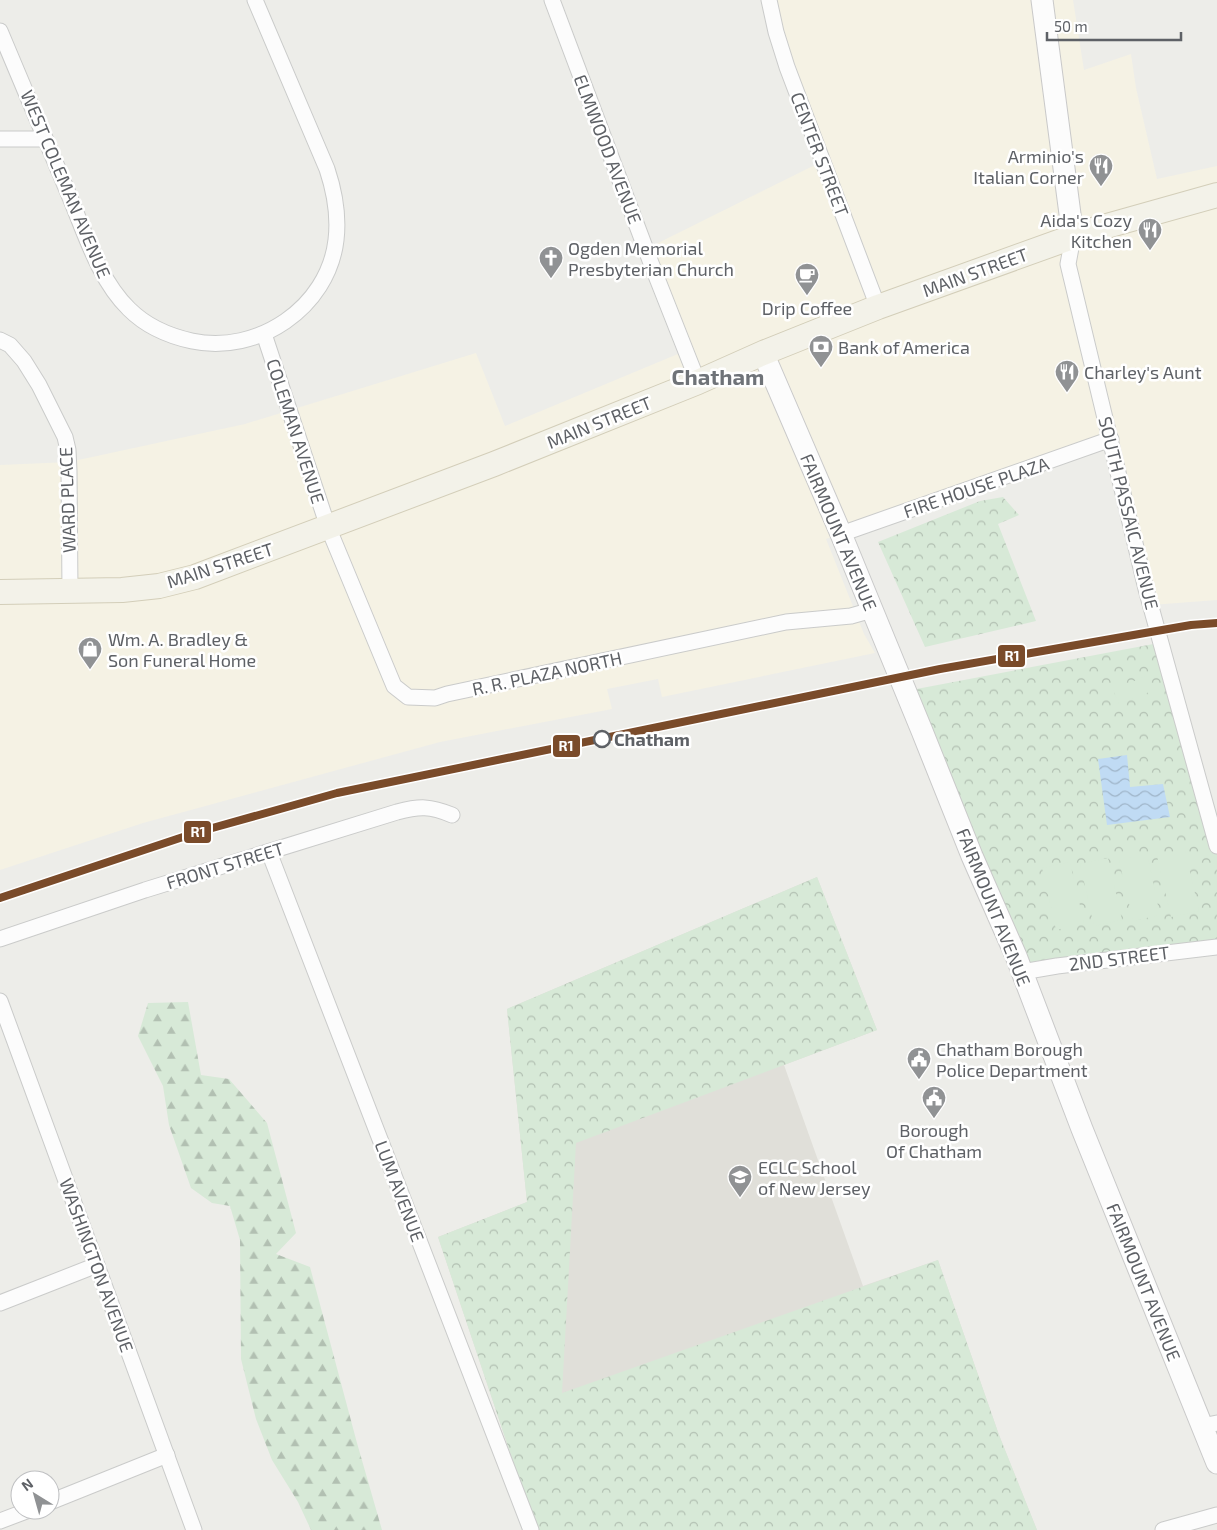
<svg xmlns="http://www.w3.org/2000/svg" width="1217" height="1530" viewBox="0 0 1217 1530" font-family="'Exo 2',sans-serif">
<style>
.commercial{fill:#f5f2e4}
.education{fill:#e0dfd9}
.forest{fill:url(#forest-firs)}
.park{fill:url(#park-crowns)}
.pitch{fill:#d7e9d7}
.water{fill:url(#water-waves)}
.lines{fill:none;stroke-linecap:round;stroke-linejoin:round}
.minor-casing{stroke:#cacbca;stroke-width:17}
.secondary-casing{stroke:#c9c9c9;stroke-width:23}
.primary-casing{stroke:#d3ceb9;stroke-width:26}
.minor{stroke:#fcfcfc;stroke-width:15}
.secondary{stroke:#fcfcfc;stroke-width:21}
.primary{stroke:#f3f2e9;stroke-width:24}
.rail-1-casing{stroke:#fff;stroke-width:11}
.rail-1{stroke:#7a4b2a;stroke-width:8}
.stop-dot{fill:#fff;stroke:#5e6166;stroke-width:2.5}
.labels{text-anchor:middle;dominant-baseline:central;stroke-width:5;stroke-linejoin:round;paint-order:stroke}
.street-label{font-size:18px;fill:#5e6166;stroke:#fff}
.poi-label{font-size:18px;fill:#5e6166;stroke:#fff;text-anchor:start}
.stop-label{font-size:18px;font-weight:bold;fill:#5e6166;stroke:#fff;text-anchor:start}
.district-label{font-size:22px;font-weight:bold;fill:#6f7378;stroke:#fff}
.line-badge{stroke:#fff;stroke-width:2}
.badge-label{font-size:14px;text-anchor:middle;font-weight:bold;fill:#fff}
</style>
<defs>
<pattern id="forest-firs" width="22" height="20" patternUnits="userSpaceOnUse" patternTransform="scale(1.25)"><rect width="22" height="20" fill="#d7e9d7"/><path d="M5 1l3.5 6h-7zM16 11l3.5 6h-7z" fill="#b2c0b2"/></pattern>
<pattern id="park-crowns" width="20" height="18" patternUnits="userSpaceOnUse" patternTransform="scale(1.25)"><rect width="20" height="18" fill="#d7e9d7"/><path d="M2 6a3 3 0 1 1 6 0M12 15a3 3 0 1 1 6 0" fill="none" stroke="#b2c0b2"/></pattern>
<pattern id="water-waves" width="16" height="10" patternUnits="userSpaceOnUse" patternTransform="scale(1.25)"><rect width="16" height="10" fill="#c0dbf4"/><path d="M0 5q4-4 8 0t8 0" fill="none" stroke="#9fb5c9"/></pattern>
</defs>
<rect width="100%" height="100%" fill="#edede9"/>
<path class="commercial" d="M768 0H1073L1084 70 1131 54 1136 88 1157 179 1217 166V600L1151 605 1110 439 826 539 864 634 875 653 662 697 658 679 607 689 612 709 440 742 143 823 0 870V465L69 462 245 424 476 353 505 426 685 351 646 249 823 161Z"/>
<path class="education" d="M817 877 877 1030 784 1065 863 1286 938 1260 999 1435 1037 1530H536L438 1237 527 1202 507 1009Z"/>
<path class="forest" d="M188 1002 201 1075 229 1079 267 1123 296 1233 276 1254 310 1267 357 1443 382 1530H311L298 1502 272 1460 256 1419 241 1359 240 1240 230 1206 212 1203 191 1188 169 1125 163 1086 138 1036 148 1003Z"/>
<g class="park">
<path d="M1003 497 1019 515 998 524 1036 621 925 647 878 542 980 501Z"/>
<path d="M1164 642 1217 847V947L1021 971 906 691Z"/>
<path d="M817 877 877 1030 576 1143 562 1393 938 1260 999 1435 1037 1530H536L438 1237 527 1202 507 1009Z"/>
</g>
<g class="pitch">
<path d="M1146 676 1152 691 1119 704 1113 690Z"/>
<path d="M1185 849 1199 911 1171 917 1157 856Z"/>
<path d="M1147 853 1160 915 1133 921 1119 860Z"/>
<path d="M1108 858 1122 920 1094 926 1080 864Z"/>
<path d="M1070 862 1084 923 1056 930 1042 868Z"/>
</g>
<path class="water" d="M1127 755 1130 787 1163 784 1170 817 1107 825 1098 759Z"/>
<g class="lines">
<defs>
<g id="minor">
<path d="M552 0 651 263 698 382"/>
<path d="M769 0 776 32 787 67 878 307"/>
<path d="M0 31C23 86 46 141 69 195 85 233 99 280 129 309 146 326 169 336 192 341 257 355 328 308 336 240 339 215 335 193 327 169L255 0"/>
<path d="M0 139H45"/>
<path d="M1073 237 1068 264 1146 589 1217 846"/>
<path d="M264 334 328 527 394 686 408 697 435 698 447 694 786 622 851 616 872 610"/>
<path d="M0 340 10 345 24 361 39 385 65 437 68 450 69 471 70 591"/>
<path d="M841 534 1111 439"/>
<path d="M269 852 531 1530"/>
<path d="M0 939 145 890 397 812C420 806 430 806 452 815"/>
<path d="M1022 972 1057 966 1217 947"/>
<path d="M0 1001 194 1530"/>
<path d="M0 1303 97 1265"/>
<path d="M1202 1426 1217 1423"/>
<path d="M50 1502 167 1455"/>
<path d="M0 1521 29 1510"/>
<path d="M1163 1530 1217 1515"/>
</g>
<g id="secondary">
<path d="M1042 0 1073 237"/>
<path d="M763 353 841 534 922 731 972 856 1016 956 1082 1129 1217 1463"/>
</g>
<path id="primary" d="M0 592 122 590 159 586 195 577 494 464 698 382 763 353 878 307 1089 231 1217 195"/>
</defs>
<use href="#minor" class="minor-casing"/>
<use href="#secondary" class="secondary-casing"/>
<use href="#primary" class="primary-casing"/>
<use href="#minor" class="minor"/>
<use href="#secondary" class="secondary"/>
<use href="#primary" class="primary"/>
<defs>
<path id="rail-1" d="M0 898 198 832 337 793 940 669 1145 633 1191 625 1217 623"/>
</defs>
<use href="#rail-1" class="rail-1-casing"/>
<use href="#rail-1" class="rail-1"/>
</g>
<defs>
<symbol id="restaurant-pin" viewBox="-11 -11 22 30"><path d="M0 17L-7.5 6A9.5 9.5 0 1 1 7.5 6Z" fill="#909294" stroke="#fff"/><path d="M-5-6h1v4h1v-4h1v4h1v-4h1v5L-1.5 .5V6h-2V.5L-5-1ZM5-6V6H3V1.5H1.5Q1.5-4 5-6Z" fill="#fff"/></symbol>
<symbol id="church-pin" viewBox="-11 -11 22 30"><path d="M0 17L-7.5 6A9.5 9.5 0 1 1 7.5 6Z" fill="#909294" stroke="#fff"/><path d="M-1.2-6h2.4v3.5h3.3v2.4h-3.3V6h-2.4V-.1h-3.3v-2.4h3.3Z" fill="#fff"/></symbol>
<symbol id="cafe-pin" viewBox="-11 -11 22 30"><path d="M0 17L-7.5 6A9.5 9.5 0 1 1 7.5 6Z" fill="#909294" stroke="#fff"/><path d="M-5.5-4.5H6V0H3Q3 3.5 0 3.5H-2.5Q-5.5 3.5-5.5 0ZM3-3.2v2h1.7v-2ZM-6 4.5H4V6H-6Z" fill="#fff"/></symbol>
<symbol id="bank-pin" viewBox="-11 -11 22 30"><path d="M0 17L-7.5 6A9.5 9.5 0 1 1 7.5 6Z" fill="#909294" stroke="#fff"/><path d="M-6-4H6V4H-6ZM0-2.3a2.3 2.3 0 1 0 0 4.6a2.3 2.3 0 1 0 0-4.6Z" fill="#fff"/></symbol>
<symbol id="shop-pin" viewBox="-11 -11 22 30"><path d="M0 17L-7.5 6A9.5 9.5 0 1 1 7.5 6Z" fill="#909294" stroke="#fff"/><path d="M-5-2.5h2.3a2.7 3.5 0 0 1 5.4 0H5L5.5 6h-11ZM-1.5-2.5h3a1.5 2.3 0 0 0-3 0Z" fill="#fff"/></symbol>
<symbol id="civic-pin" viewBox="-11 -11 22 30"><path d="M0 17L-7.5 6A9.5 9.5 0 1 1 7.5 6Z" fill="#909294" stroke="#fff"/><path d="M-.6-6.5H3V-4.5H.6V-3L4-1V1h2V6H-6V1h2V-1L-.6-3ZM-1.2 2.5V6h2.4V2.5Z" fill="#fff"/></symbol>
<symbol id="school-pin" viewBox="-11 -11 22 30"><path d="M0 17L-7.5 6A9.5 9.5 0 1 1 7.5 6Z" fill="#909294" stroke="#fff"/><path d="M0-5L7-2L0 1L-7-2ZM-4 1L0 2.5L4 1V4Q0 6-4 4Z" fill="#fff"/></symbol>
</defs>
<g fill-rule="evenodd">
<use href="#restaurant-pin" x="1087" y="152" width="28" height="38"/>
<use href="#restaurant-pin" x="1136" y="216" width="28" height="38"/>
<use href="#church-pin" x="537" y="244" width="28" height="38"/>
<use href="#cafe-pin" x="793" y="261" width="28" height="38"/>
<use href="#bank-pin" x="807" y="333" width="28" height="38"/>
<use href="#restaurant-pin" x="1053" y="358" width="28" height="38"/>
<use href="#shop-pin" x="76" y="635" width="28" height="38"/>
<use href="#civic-pin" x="905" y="1045" width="28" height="38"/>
<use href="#civic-pin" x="920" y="1084" width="28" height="38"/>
<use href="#school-pin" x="726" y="1163" width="28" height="38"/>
</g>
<circle class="stop-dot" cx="602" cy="739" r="8"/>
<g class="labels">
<g class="street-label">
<text transform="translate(608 149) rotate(69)">ELMWOOD AVENUE</text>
<text transform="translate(820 154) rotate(69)">CENTER STREET</text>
<text transform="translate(66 184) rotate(67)">WEST COLEMAN AVENUE</text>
<text transform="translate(975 272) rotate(-20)">MAIN STREET</text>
<text transform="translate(599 422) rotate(-22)">MAIN STREET</text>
<text transform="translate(296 431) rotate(72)">COLEMAN AVENUE</text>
<text transform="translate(976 487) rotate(-19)">FIRE HOUSE PLAZA</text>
<text transform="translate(67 500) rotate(-92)">WARD PLACE</text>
<text transform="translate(1129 513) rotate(76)">SOUTH PASSAIC AVENUE</text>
<text transform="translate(839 532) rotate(67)">FAIRMOUNT AVENUE</text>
<text transform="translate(220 565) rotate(-18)">MAIN STREET</text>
<text transform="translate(547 673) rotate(-12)">R. R. PLAZA NORTH</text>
<text transform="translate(225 865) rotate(-17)">FRONT STREET</text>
<text transform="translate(994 907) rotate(68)">FAIRMOUNT AVENUE</text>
<text transform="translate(1119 958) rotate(-7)">2ND STREET</text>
<text transform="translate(400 1191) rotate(69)">LUM AVENUE</text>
<text transform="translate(97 1265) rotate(70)">WASHINGTON AVENUE</text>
<text transform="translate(1144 1282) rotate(68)">FAIRMOUNT AVENUE</text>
</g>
<g class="poi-label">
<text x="1084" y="156" text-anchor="end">Arminio's<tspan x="1084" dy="21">Italian Corner</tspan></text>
<text x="1132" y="220" text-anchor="end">Aida's Cozy<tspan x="1132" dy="21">Kitchen</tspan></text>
<text x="568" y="248">Ogden Memorial<tspan x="568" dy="21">Presbyterian Church</tspan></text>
<text x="807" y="308" text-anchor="middle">Drip Coffee</text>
<text x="838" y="347">Bank of America</text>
<text x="1084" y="372">Charley's Aunt</text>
<text x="108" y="639">Wm. A. Bradley &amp;<tspan x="108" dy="21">Son Funeral Home</tspan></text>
<text x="936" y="1049">Chatham Borough<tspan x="936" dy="21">Police Department</tspan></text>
<text x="934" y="1130" text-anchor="middle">Borough<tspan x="934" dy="21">Of Chatham</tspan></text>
<text x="758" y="1167">ECLC School<tspan x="758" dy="21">of New Jersey</tspan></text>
</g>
<g class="stop-label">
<text x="614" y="739">Chatham</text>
</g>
<g class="district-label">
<text x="718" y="376">Chatham</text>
</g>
</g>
<g class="line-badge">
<rect x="997" y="644" width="29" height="24" rx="5" fill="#7a4b2a"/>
<rect x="552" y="734" width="29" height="24" rx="5" fill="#7a4b2a"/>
<rect x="183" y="820" width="29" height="24" rx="5" fill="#7a4b2a"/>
</g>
<g class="badge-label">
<text x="1012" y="661">R1</text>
<text x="566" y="751">R1</text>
<text x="198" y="837">R1</text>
</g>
<g transform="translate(35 1495) rotate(323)"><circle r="24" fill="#ffffff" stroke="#bfc0c2"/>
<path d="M0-4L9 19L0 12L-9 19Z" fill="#909294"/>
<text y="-8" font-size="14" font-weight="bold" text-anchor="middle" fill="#5e6166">N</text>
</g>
<path d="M1047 32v8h134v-8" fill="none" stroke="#5e6166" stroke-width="2.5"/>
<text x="1054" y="32" font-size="15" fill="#5e6166" stroke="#ffffff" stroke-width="4" paint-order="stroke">50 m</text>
</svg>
